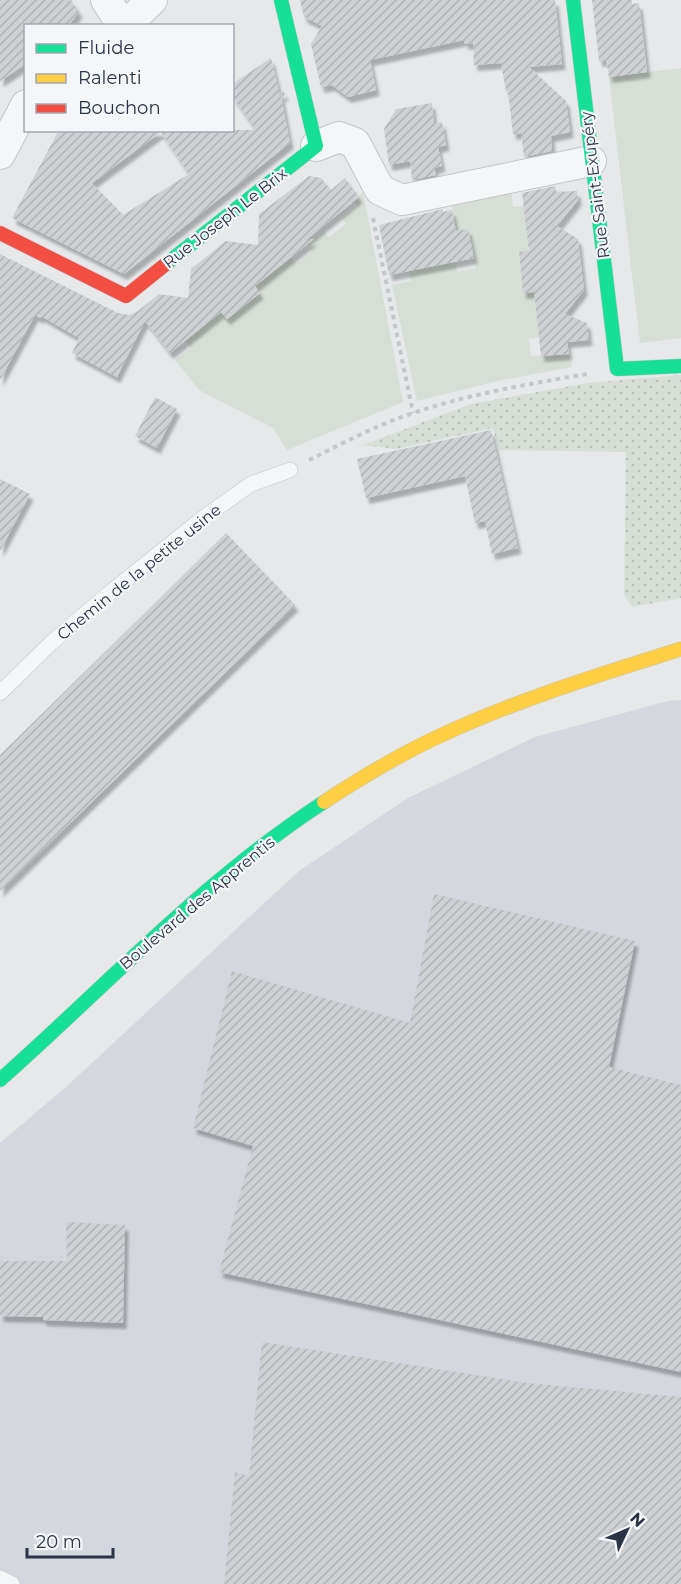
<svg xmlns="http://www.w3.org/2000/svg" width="681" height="1584" viewBox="0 0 681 1584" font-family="Montserrat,sans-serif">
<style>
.built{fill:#d4d7dd}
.green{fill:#d6ded6}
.park{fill:url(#park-dots)}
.building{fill:url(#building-hatch);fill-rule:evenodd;filter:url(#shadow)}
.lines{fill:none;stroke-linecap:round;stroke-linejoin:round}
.lane-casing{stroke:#c4c6c8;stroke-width:16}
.street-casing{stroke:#c4c6c8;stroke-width:32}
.fast-casing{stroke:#c4c6c8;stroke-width:15}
.slow-casing{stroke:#c4c6c8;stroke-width:15}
.jam-casing{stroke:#c4c6c8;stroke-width:15}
.path{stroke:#c5c6ca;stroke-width:4;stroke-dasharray:4.5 4.5;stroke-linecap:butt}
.lane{stroke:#f5f6f7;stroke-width:15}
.street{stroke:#f5f6f7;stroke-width:30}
.fast{stroke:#16e098;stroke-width:14}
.slow{stroke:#ffcf43;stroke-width:14}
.jam{stroke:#f24e42;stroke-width:14}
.labels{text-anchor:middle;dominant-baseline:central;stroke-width:4.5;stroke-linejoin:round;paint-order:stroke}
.street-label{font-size:16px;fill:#2b3445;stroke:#f4f6f9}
</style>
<defs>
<pattern id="park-dots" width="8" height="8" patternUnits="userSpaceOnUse" patternTransform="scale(1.5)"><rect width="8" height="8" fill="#d6ded6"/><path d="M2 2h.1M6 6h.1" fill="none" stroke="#b8bfb9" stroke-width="1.8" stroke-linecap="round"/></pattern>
<pattern id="building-hatch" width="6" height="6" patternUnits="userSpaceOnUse" patternTransform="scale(1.5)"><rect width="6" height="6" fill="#ced0d3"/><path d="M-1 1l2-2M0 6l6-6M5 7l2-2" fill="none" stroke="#b1b3b6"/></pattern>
<filter id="shadow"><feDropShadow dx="3.5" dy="6" stdDeviation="1.5" flood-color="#0004"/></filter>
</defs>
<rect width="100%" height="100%" fill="#e6e8ea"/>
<path class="built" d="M681 700V1584H0V1143L66 1087 299 871 408 798 535 737 668 701Z"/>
<g class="green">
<path d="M681 68V338L640 343 609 77Z"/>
<path d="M511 188 513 207 524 206 529 251 519 253 523 292H534L539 337 529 339 531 356 569 354 572 367 502 380 417 401 392 285 411 281 409 271 455 262 457 272 476 268 468 229 456 231 451 201Z"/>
<path d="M363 192 403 402 287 450 273 428 199 390 175 360 191 348 185 340 221 312 228 319 260 293 255 286 291 258 296 264 312 252 308 244 324 232 329 237 346 224 342 218 357 206 354 201Z"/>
</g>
<path class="park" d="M681 375V598L632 607 624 594 626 452 499 450 493 428 396 449 363 445 471 404 588 383Z"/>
<g class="building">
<path d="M0 0H71L79 12 68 26H26V64L0 81Z"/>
<path d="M300 0H555L562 64 529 67 566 101 570 132 551 136 552 151 524 157 521 133 513 134 508 91H506L501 63 474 65 473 43 465 44 464 40 370 60 376 90 348 97 332 85 321 87 311 44 322 26 304 17Z"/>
<path d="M592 0H632V4L639 3 647 72 609 77 606 60 599 61Z"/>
<path d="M271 58 280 96 283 90 285 95 281 96 290 143 124 274 12 218 59 130H256L232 96V84ZM161 132 189 174 123 215 92 183Z"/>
<path d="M432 103 434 124 442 122 446 145 438 147 442 166 434 168 436 175 412 180 410 161 389 165 384 129 396 109Z"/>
<path d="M309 176 321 178 331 190 345 178 359 197 305 241 314 239 255 286 260 293 227 319 221 312 170 353 145 321 117 377 72 353 79 338 41 316 40 318 35 315 0 380V254L118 313 129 315 138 311 159 294 188 298 191 269 226 241 258 245 259 214Z"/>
<path d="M555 186 556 192 577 191 578 200 557 226 578 239 584 290 565 314 587 323 589 340 567 342 569 354 541 356 534 292 523 293 519 252 529 251 522 193Z"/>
<path d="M443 209V212L452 210 456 231 468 229 474 258 389 275 379 225Z"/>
<path d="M155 397 177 409 157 448 135 436Z"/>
<path d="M491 430 518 548 492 554 485 521 475 523 465 476 366 498 357 459Z"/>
<path d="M0 479 30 494 0 551Z"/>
<path d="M226 533 295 605 0 891V755Z"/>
<path d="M434 894 635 941 609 1067 681 1085V1372L219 1272 253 1146 193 1128 232 971 410 1023Z"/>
<path d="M66 1222 125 1225 123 1323 43 1320V1317L0 1316V1261H67Z"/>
<path d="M262 1342 527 1383 681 1397V1584H224L235 1472 249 1476Z"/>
</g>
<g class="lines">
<defs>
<g id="lane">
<path d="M0 693 51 643 112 591 203 518 251 484 290 470"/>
<path d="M0 1578 12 1584"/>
</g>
<g id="street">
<path d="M106 0 123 26"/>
<path d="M125 26 152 0"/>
<path d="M316 146 339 137 355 143 380 190 402 200 591 161"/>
<path d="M0 154 26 105"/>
</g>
<g id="fast">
<path d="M573 0 617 369 681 366"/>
<path d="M166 264 316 146 281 0"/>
<path d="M0 1080C107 985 204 880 324 802"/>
</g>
<path id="slow" d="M324 802C362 777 402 753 444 734 520 699 601 674 681 649"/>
<path id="jam" d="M0 233 126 296 166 264"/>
</defs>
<use href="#lane" class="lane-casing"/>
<use href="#street" class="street-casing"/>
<use href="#fast" class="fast-casing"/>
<use href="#slow" class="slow-casing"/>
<use href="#jam" class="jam-casing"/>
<g class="path">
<path d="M373 218 413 413"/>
<path d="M309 460C343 443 377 425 413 413 470 394 528 384 587 374"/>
</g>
<use href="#lane" class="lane"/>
<use href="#street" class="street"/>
<use href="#fast" class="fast"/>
<use href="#slow" class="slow"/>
<use href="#jam" class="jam"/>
</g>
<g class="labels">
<g class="street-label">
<text transform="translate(595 185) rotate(-97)">Rue Saint-Exupéry</text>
<text transform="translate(225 218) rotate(-38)">Rue Joseph Le Brix</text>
<text transform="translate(139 572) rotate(-39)">Chemin de la petite usine</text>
<text transform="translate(197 903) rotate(-40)">Boulevard des Apprentis</text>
</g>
</g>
<rect x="24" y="24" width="210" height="108" fill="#f4f6f9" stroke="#a4a8b1" stroke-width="1.5"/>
<rect x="36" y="44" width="30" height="9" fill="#16e098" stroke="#a4a8b1" stroke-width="1.5"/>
<text x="78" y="54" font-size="18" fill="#2b3445">Fluide</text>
<rect x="36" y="74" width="30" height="9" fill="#ffcf43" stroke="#a4a8b1" stroke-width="1.5"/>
<text x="78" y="84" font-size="18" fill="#2b3445">Ralenti</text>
<rect x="36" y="104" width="30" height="9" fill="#f24e42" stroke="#a4a8b1" stroke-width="1.5"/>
<text x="78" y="114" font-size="18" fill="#2b3445">Bouchon</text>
<g transform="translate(627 1530) rotate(46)" stroke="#f4f6f9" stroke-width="4.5" paint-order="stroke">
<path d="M0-4.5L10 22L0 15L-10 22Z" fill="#2b3445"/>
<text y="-9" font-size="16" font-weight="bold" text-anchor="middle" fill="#2b3445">N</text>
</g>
<path d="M27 1548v9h86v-9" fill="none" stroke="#2b3445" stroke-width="3"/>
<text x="36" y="1548" font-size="18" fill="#2b3445" stroke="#f4f6f9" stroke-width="4.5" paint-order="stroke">20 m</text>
</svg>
